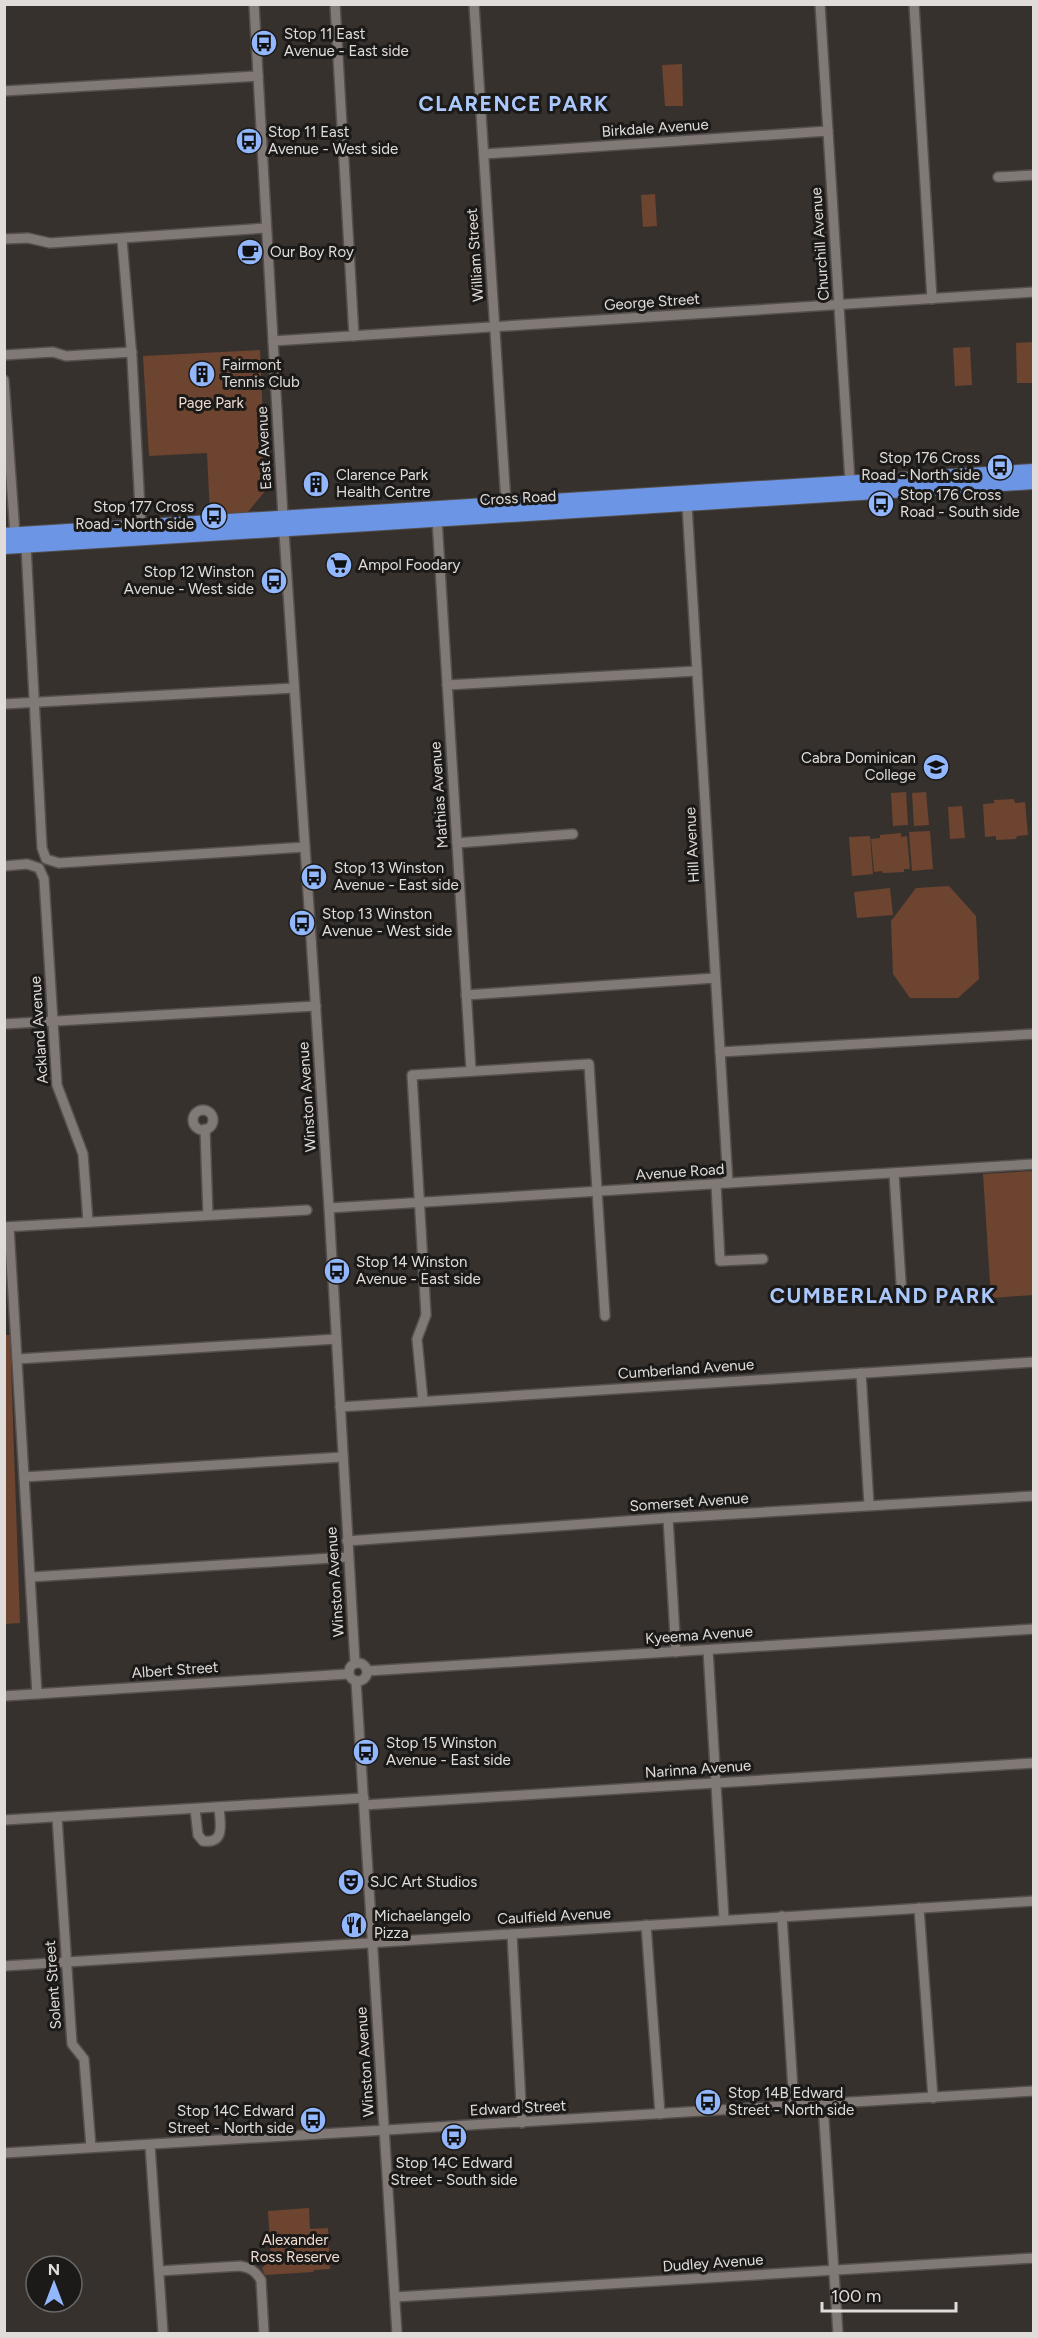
<svg xmlns="http://www.w3.org/2000/svg" width="1038" height="2338" viewBox="0 0 1038 2338" font-family="Figtree,sans-serif">
<style>
.green{fill:#6c442f}
.lines{fill:none;stroke-linecap:round;stroke-linejoin:round}
.minor-casing{stroke:#54504d;stroke-width:12}
.highway-casing{stroke:#54504d;stroke-width:16}
.minor{stroke:#807975;stroke-width:9}
.highway{stroke:#6c96e5;stroke-width:14}
.labels{text-anchor:middle;dominant-baseline:central;stroke-width:6;stroke-linejoin:round;paint-order:stroke}
.poi-label{font-size:15px;fill:#e0dcda;stroke:#1c1a18;text-anchor:start}
.street-label{font-size:15px;fill:#e0dcda;stroke:#1c1a18}
.park-label{font-size:15px;fill:#f0dbd0;stroke:#1c1a18}
.district-label{font-size:21px;font-weight:bold;letter-spacing:1.5px;fill:#abc8fc;stroke:#1c1a18}
</style>
<rect width="100%" height="100%" fill="#37312e"/>
<g class="green">
<path d="M682 64 683 106H665L662 65Z"/>
<path d="M655 194 657 226 643 227 641 195Z"/>
<path d="M1033 342V383H1017L1016 343Z"/>
<path d="M970 347 972 385 955 386 953 348Z"/>
<path d="M260 350 266 490 247 513 210 515 207 453 149 456 143 356Z"/>
<path d="M906 792 908 825 893 826 891 793Z"/>
<path d="M926 792 929 825 914 826 912 793Z"/>
<path d="M1014 799 1015 803 1025 802 1028 835 1017 836 1016 839 996 840V836L985 837 983 804 994 803V800Z"/>
<path d="M962 806 965 838 950 839 948 807Z"/>
<path d="M930 831 933 869 912 871 909 832Z"/>
<path d="M901 833V837L907 836 910 869H904V872L883 873 882 871 874 872 871 839 880 838V835Z"/>
<path d="M870 836 873 874 852 876 849 837Z"/>
<path d="M949 886 976 916 979 979 958 998H910L893 974 891 921 916 888Z"/>
<path d="M890 888 893 915 857 918 854 892Z"/>
<path d="M1033 1171V1295L991 1298 983 1174Z"/>
<path d="M4 1335H10L20 1623 5 1624Z"/>
<path d="M309 2208 310 2229 328 2228 330 2269 314 2270 313 2272 265 2275 262 2268 271 2259 268 2211Z"/>
</g>
<g class="lines">
<defs>
<g id="minor">
<path d="M254 4 283 517 329 1208 355 1663"/>
<path d="M335 4 354 336"/>
<path d="M474 4 506 503"/>
<path d="M820 4 850 482"/>
<path d="M914 4 932 299"/>
<path d="M4 91 258 76"/>
<path d="M484 154 828 131"/>
<path d="M998 177 1034 175"/>
<path d="M4 239 28 238 50 243 266 228"/>
<path d="M122 239 132 358 141 528"/>
<path d="M273 341 1034 292"/>
<path d="M4 355 53 352 66 356 132 352"/>
<path d="M4 380 15 534"/>
<path d="M687 505 728 1183"/>
<path d="M437 519 471 1070"/>
<path d="M26 546 42 848 46 859 59 863 305 847"/>
<path d="M447 685 697 671"/>
<path d="M4 704 294 688"/>
<path d="M457 843 573 834"/>
<path d="M4 866 27 864 39 868 44 879 57 1085 83 1154 88 1222"/>
<path d="M466 995 715 978"/>
<path d="M4 1024 316 1006"/>
<path d="M720 1052 1034 1034"/>
<circle cx="203" cy="1120" r="10"/>
<path d="M205 1129 208 1215"/>
<path d="M894 1173 902 1298"/>
<path d="M716 1184 720 1261 763 1259"/>
<path d="M329 1208 1034 1164"/>
<path d="M4 1227 307 1210"/>
<path d="M9 1227 37 1694"/>
<path d="M17 1359 336 1339"/>
<path d="M861 1373 869 1505"/>
<path d="M423 1401 417 1339 426 1315 412 1075 589 1064 605 1316"/>
<path d="M340 1407 1034 1362"/>
<path d="M24 1477 343 1457"/>
<path d="M668 1518 676 1652"/>
<path d="M347 1541 668 1518 1034 1496"/>
<path d="M31 1577 348 1557"/>
<path d="M708 1650 724 1919"/>
<circle cx="358" cy="1672" r="9"/>
<path d="M367 1671 1034 1629"/>
<path d="M356 1681 397 2334"/>
<path d="M4 1696 348 1674"/>
<path d="M364 1805 1034 1763"/>
<path d="M195 1809 198 1835 203 1841C226 1844 220 1823 219 1807"/>
<path d="M57 1817 72 2044 84 2059 91 2147"/>
<path d="M4 1820 364 1798"/>
<path d="M919 1908 933 2098"/>
<path d="M782 1916 794 2106"/>
<path d="M646 1925 660 2114"/>
<path d="M512 1934 522 2123"/>
<path d="M4 1966 1034 1901"/>
<path d="M823 2104 838 2334"/>
<path d="M150 2145 163 2333"/>
<path d="M4 2153 1034 2091"/>
<path d="M159 2271 240 2266C251 2268 255 2271 261 2280L264 2334"/>
<path d="M395 2297 1034 2258"/>
</g>
<g id="highway">
<path d="M4 535 1034 471"/>
<path d="M4 547 1034 482"/>
</g>
</defs>
<use href="#minor" class="minor-casing"/>
<use href="#highway" class="highway-casing"/>
<use href="#minor" class="minor"/>
<use href="#highway" class="highway"/>
</g>
<defs>
<symbol id="bus-disc" viewBox="-11 -11 22 22"><circle r="9.5" fill="#92b7fd" stroke="#1c1a18"/><path d="M-5-6H5V4H4V6H2V4H-2V6H-4V4H-5ZM-3.5-4V0h7V-4ZM-3.5 1.2v1.5H-2V1.2ZM2 1.2v1.5H3.5V1.2Z" fill="#111"/></symbol>
<symbol id="cafe-disc" viewBox="-11 -11 22 22"><circle r="9.5" fill="#92b7fd" stroke="#1c1a18"/><path d="M-5.5-4.5H6V0H3Q3 3.5 0 3.5H-2.5Q-5.5 3.5-5.5 0ZM3-3.2v2h1.7v-2ZM-6 4.5H4V6H-6Z" fill="#111"/></symbol>
<symbol id="building-disc" viewBox="-11 -11 22 22"><circle r="9.5" fill="#92b7fd" stroke="#1c1a18"/><path d="M-4-6H4V6H1V3H-1V6H-4ZM-2.5-4.3h1.7v1.8h-1.7ZM.8-4.3h1.7v1.8H.8ZM-2.5-1h1.7V.8h-1.7ZM.8-1h1.7V.8H.8Z" fill="#111"/></symbol>
<symbol id="supermarket-disc" viewBox="-11 -11 22 22"><circle r="9.5" fill="#92b7fd" stroke="#1c1a18"/><path d="M-6-5.5h2.5l.6 2H6L4.5 2H-2.5L-4.4-4H-6ZM-1.5 3.2a1.3 1.3 0 1 0 .1 0ZM3 3.2a1.3 1.3 0 1 0 .1 0Z" fill="#111"/></symbol>
<symbol id="school-disc" viewBox="-11 -11 22 22"><circle r="9.5" fill="#92b7fd" stroke="#1c1a18"/><path d="M0-5L7-2L0 1L-7-2ZM-4 1L0 2.5L4 1V4Q0 6-4 4Z" fill="#111"/></symbol>
<symbol id="theatre-disc" viewBox="-11 -11 22 22"><circle r="9.5" fill="#92b7fd" stroke="#1c1a18"/><path d="M-5-5.5Q0-4 5-5.5V0Q5 5 0 6Q-5 5-5 0ZM-3.3-2.5H-1v1.5H-3.3ZM1-2.5H3.3v1.5H1ZM-2.8 1Q0 5.5 2.8 1Z" fill="#111"/></symbol>
<symbol id="restaurant-disc" viewBox="-11 -11 22 22"><circle r="9.5" fill="#92b7fd" stroke="#1c1a18"/><path d="M-5-6h1v4h1v-4h1v4h1v-4h1v5L-1.5 .5V6h-2V.5L-5-1ZM5-6V6H3V1.5H1.5Q1.5-4 5-6Z" fill="#111"/></symbol>
</defs>
<g fill-rule="evenodd">
<use href="#bus-disc" x="249" y="28" width="30" height="30"/>
<use href="#bus-disc" x="234" y="126" width="30" height="30"/>
<use href="#cafe-disc" x="235" y="237" width="30" height="30"/>
<use href="#building-disc" x="187" y="359" width="30" height="30"/>
<use href="#bus-disc" x="985" y="452" width="30" height="30"/>
<use href="#building-disc" x="301" y="469" width="30" height="30"/>
<use href="#bus-disc" x="866" y="489" width="30" height="30"/>
<use href="#bus-disc" x="199" y="501" width="30" height="30"/>
<use href="#supermarket-disc" x="324" y="550" width="30" height="30"/>
<use href="#bus-disc" x="259" y="566" width="30" height="30"/>
<use href="#school-disc" x="921" y="752" width="30" height="30"/>
<use href="#bus-disc" x="299" y="862" width="30" height="30"/>
<use href="#bus-disc" x="287" y="908" width="30" height="30"/>
<use href="#bus-disc" x="322" y="1256" width="30" height="30"/>
<use href="#bus-disc" x="351" y="1737" width="30" height="30"/>
<use href="#theatre-disc" x="336" y="1867" width="30" height="30"/>
<use href="#restaurant-disc" x="339" y="1910" width="30" height="30"/>
<use href="#bus-disc" x="693" y="2087" width="30" height="30"/>
<use href="#bus-disc" x="298" y="2105" width="30" height="30"/>
<use href="#bus-disc" x="439" y="2122" width="30" height="30"/>
</g>
<g class="labels">
<g class="poi-label">
<text x="284" y="34">Stop 11 East<tspan x="284" dy="17">Avenue - East side</tspan></text>
<text x="268" y="132">Stop 11 East<tspan x="268" dy="17">Avenue - West side</tspan></text>
<text x="270" y="252">Our Boy Roy</text>
<text x="222" y="365">Fairmont<tspan x="222" dy="17">Tennis Club</tspan></text>
<text x="980" y="458" text-anchor="end">Stop 176 Cross<tspan x="980" dy="17">Road - North side</tspan></text>
<text x="336" y="475">Clarence Park<tspan x="336" dy="17">Health Centre</tspan></text>
<text x="900" y="495">Stop 176 Cross<tspan x="900" dy="17">Road - South side</tspan></text>
<text x="194" y="507" text-anchor="end">Stop 177 Cross<tspan x="194" dy="17">Road - North side</tspan></text>
<text x="358" y="565">Ampol Foodary</text>
<text x="254" y="572" text-anchor="end">Stop 12 Winston<tspan x="254" dy="17">Avenue - West side</tspan></text>
<text x="916" y="758" text-anchor="end">Cabra Dominican<tspan x="916" dy="17">College</tspan></text>
<text x="334" y="868">Stop 13 Winston<tspan x="334" dy="17">Avenue - East side</tspan></text>
<text x="322" y="914">Stop 13 Winston<tspan x="322" dy="17">Avenue - West side</tspan></text>
<text x="356" y="1262">Stop 14 Winston<tspan x="356" dy="17">Avenue - East side</tspan></text>
<text x="386" y="1743">Stop 15 Winston<tspan x="386" dy="17">Avenue - East side</tspan></text>
<text x="370" y="1882">SJC Art Studios</text>
<text x="374" y="1916">Michaelangelo<tspan x="374" dy="17">Pizza</tspan></text>
<text x="728" y="2093">Stop 14B Edward<tspan x="728" dy="17">Street - North side</tspan></text>
<text x="294" y="2111" text-anchor="end">Stop 14C Edward<tspan x="294" dy="17">Street - North side</tspan></text>
<text x="454" y="2163" text-anchor="middle">Stop 14C Edward<tspan x="454" dy="17">Street - South side</tspan></text>
</g>
<g class="street-label">
<text transform="translate(655 128) rotate(-4)">Birkdale Avenue</text>
<text transform="translate(820 244) rotate(-94)">Churchill Avenue</text>
<text transform="translate(475 255) rotate(-94)">William Street</text>
<text transform="translate(652 302) rotate(-4)">George Street</text>
<text transform="translate(264 448) rotate(-93)">East Avenue</text>
<text transform="translate(518 498) rotate(-3)">Cross Road</text>
<text transform="translate(439 795) rotate(-94)">Mathias Avenue</text>
<text transform="translate(692 845) rotate(-93)">Hill Avenue</text>
<text transform="translate(39 1030) rotate(-94)">Ackland Avenue</text>
<text transform="translate(307 1097) rotate(-94)">Winston Avenue</text>
<text transform="translate(680 1172) rotate(-4)">Avenue Road</text>
<text transform="translate(686 1369) rotate(-4)">Cumberland Avenue</text>
<text transform="translate(689 1502) rotate(-4)">Somerset Avenue</text>
<text transform="translate(335 1582) rotate(-94)">Winston Avenue</text>
<text transform="translate(699 1635) rotate(-4)">Kyeema Avenue</text>
<text transform="translate(175 1670) rotate(-4)">Albert Street</text>
<text transform="translate(698 1769) rotate(-4)">Narinna Avenue</text>
<text transform="translate(554 1916) rotate(-3)">Caulfield Avenue</text>
<text transform="translate(53 1985) rotate(-94)">Solent Street</text>
<text transform="translate(365 2062) rotate(-94)">Winston Avenue</text>
<text transform="translate(518 2108) rotate(-3)">Edward Street</text>
<text transform="translate(713 2263) rotate(-4)">Dudley Avenue</text>
</g>
<g class="park-label">
<text x="211" y="403">Page Park</text>
<text x="295" y="2240">Alexander<tspan x="295" dy="17">Ross Reserve</tspan></text>
</g>
<g class="district-label">
<text x="514" y="103">CLARENCE PARK</text>
<text x="883" y="1295">CUMBERLAND PARK</text>
</g>
</g>
<rect width="1038" height="2338" fill="none" stroke="#e0dcda" stroke-width="12"/>
<g transform="translate(54 2284)"><circle r="28" fill="#1c1a18" stroke="#6a6866" stroke-width="1.5"/>
<path d="M0-4.5L10 22L0 15L-10 22Z" fill="#92b7fd"/>
<text y="-9" font-size="16" font-weight="bold" text-anchor="middle" fill="#e0dcda">N</text>
</g>
<path d="M822 2302v9h134v-9" fill="none" stroke="#e0dcda" stroke-width="3"/>
<text x="831" y="2302" font-size="18" fill="#e0dcda" stroke="#1c1a18" stroke-width="4.5" paint-order="stroke">100 m</text>
</svg>
